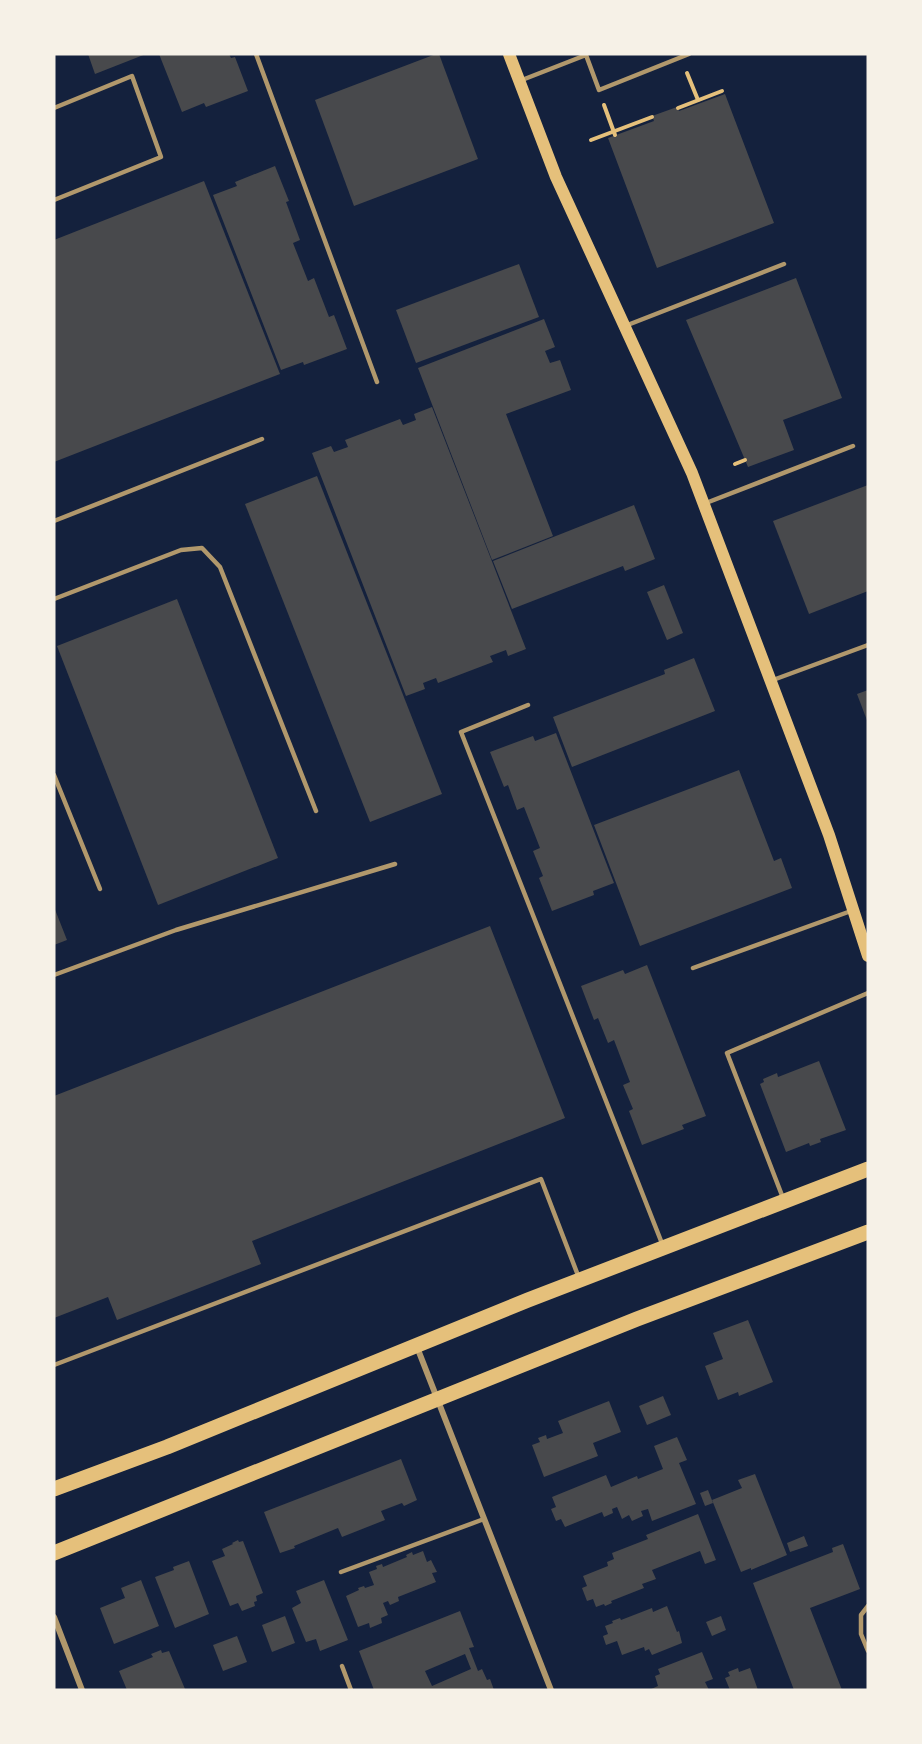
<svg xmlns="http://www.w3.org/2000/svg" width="922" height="1744" viewBox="0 0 922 1744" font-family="'Fira Sans',sans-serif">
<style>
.building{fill:#48494c;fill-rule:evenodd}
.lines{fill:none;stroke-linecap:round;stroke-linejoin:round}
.path{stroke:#e5c07b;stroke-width:4}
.service{stroke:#b1986c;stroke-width:4.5}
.minor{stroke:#b1986c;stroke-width:6}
.secondary{stroke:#e5c07b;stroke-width:12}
.primary{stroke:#e5c07b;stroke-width:15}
</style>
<rect width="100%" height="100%" fill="#14213d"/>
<g class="building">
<path d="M88 54H146L95 74Z"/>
<path d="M159 54H229L231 58 235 57 248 91 206 107 204 103 182 112Z"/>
<path d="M436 54H439L478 159 354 206 315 100Z"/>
<path d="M725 94 774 223 657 268 608 138 654 121 652 116 677 107 679 111Z"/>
<path d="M275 166 289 201 286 202 300 240 293 243 308 281 314 278 329 317 334 315 347 349 304 365 303 362 281 370 213 195 237 186 235 182Z"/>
<path d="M204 181 280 374 54 462V240Z"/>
<path d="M519 264 539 317 416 363 396 310Z"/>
<path d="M796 278 842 398 783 420 794 450 748 467 686 320Z"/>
<path d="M544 319 555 347 545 351 550 363 560 360 571 390 506 414 553 536 492 560 418 368Z"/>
<path d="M432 407 526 649 508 656 506 650 490 656 493 662 438 683 436 678 423 683 425 689 406 696 312 453 331 446 334 452 348 447 345 440 400 419 403 425 416 420 414 414Z"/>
<path d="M317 476 442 794 370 822 245 504Z"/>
<path d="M868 485V591L809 614 773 521Z"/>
<path d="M634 505 655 559 625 571 623 566 512 609 493 561Z"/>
<path d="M664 585 683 633 667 640 647 592Z"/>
<path d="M177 599 278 858 158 905 57 646Z"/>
<path d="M694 658 715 711 572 767 553 717 665 674 664 670Z"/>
<path d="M868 690V723L857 694Z"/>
<path d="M556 733 614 883 593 891 594 895 552 911 539 878 543 876 533 851 540 848 524 807 517 810 508 785 504 787 490 752 533 736 535 741Z"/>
<path d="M739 770 774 861 781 858 792 888 640 946 594 825Z"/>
<path d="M54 907 67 940 54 945Z"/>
<path d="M490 926 565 1118 252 1241 261 1264 117 1320 108 1297 54 1318V1096Z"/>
<path d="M647 965 706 1116 682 1125 684 1129 642 1145 629 1111 633 1109 623 1085 630 1082 614 1040 608 1043 598 1018 594 1020 581 986 623 970 625 974Z"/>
<path d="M819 1061 846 1130 820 1139 821 1142 810 1146 809 1143 786 1152 760 1084 764 1082 763 1079 777 1073 778 1077Z"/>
<path d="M748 1320 773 1382 739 1396 738 1392 718 1400 705 1366 723 1359 713 1333Z"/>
<path d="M663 1396 671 1415 647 1425 639 1406Z"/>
<path d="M609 1401 621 1432 593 1443 598 1456 544 1477 532 1445 540 1442 538 1438 546 1435 547 1439 563 1433 558 1421Z"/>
<path d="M677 1437 687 1460 679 1463 696 1504 652 1521 648 1509 641 1511 643 1516 632 1521 629 1515 622 1519 617 1507 612 1509 613 1513 604 1517 602 1512 565 1527 561 1519 556 1521 551 1509 556 1507 552 1497 606 1475 611 1487 637 1476 638 1479 663 1469 654 1446Z"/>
<path d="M401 1459 417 1500 404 1506 402 1503 381 1511 385 1520 342 1537 338 1528 294 1546 295 1548 280 1553 264 1512Z"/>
<path d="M755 1474 787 1555 751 1570V1568L741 1572 712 1500 742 1488 738 1480Z"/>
<path d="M708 1490 713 1503 705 1506 700 1493Z"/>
<path d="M698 1514 716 1560 705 1564 700 1551 652 1570 656 1579 642 1584 644 1588 611 1601 612 1603 605 1606 604 1604 596 1607 593 1599 587 1601 582 1588 587 1586 583 1576 608 1566 607 1562 614 1559 612 1553 648 1539 646 1535Z"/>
<path d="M804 1536 808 1546 790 1552 787 1543Z"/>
<path d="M238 1540 239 1542 243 1541 263 1593 256 1596 257 1601 254 1602 255 1606 242 1611 238 1603 230 1606 212 1561 225 1556 222 1549 233 1544 232 1543Z"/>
<path d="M843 1544 860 1589 810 1608 842 1690H794L753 1583 833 1552 832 1548Z"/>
<path d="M423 1551 427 1562 431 1560 437 1572 432 1573 436 1582 398 1597 399 1601 390 1605 388 1601 383 1603 388 1615 381 1618 382 1623 370 1628 369 1623 358 1627 346 1596 359 1590 358 1588 364 1586 365 1588 374 1585 369 1572 377 1569 376 1566 382 1564 383 1567 407 1557 406 1555 412 1552 413 1555Z"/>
<path d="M189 1561 209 1614 175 1628 155 1577 174 1570 173 1567Z"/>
<path d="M141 1580 159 1626 114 1644 100 1608 125 1598 121 1588Z"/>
<path d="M324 1580 348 1640 320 1651 316 1639 306 1642 292 1608 301 1603 296 1591Z"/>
<path d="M667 1606 677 1632 679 1631 682 1643 652 1655 649 1649 645 1651 644 1647 622 1655 617 1641 606 1645 603 1636 608 1634 605 1626 613 1623 612 1621 620 1618 621 1620 652 1608 653 1612Z"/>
<path d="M460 1611 474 1647 469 1648 478 1671 482 1669 487 1680 490 1679 494 1690H374L359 1651ZM465 1654 471 1669 432 1686 425 1671Z"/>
<path d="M285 1616 295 1643 272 1652 262 1625Z"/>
<path d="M721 1616 726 1630 712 1636 706 1622Z"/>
<path d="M237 1636 247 1662 223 1671 213 1645Z"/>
<path d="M161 1650 162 1653 169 1651 185 1689 127 1690 119 1671 153 1657 151 1654Z"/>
<path d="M702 1652 713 1679 705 1682 709 1690H649L658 1686 655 1676 660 1674 658 1669Z"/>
<path d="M738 1668 739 1672 750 1668 758 1690H730L725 1678 730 1676 728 1672Z"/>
</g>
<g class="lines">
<g class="path">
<path d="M687 73 698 100"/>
<path d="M604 105 615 135"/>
<path d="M678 108 722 91"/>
<path d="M591 140 652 117"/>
<path d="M735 464 745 460"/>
</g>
<g class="service">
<path d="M256 54 377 382"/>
<path d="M522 80 586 55 599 90 689 54"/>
<path d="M54 108 132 76 161 157 54 200"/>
<path d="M625 326 784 264"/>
<path d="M706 503 853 446"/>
<path d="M54 521 262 439"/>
<path d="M54 599 181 550 202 548 220 567 316 811"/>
<path d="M773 680 868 645"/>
<path d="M528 705 461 732 663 1246"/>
<path d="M54 775 100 889"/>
<path d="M693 968 851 911"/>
<path d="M54 975 176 930 395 864"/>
<path d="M783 1198 727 1053 868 993"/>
<path d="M54 1365 541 1179 579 1278"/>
<path d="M341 1572 484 1519"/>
<path d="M868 1606 861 1615V1634L868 1651"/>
<path d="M342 1666 351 1690"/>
</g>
<g class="minor">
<path d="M417 1347 551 1690"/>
<path d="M54 1617 82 1690"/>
</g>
<path class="secondary" d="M509 54 556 177 692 473 829 835 868 956"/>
<g class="primary">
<path d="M54 1489 167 1447 528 1300 868 1169"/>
<path d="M54 1553 637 1319 868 1232"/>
</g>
</g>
<rect width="922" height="1744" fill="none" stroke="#f6f1e7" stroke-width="111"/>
</svg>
